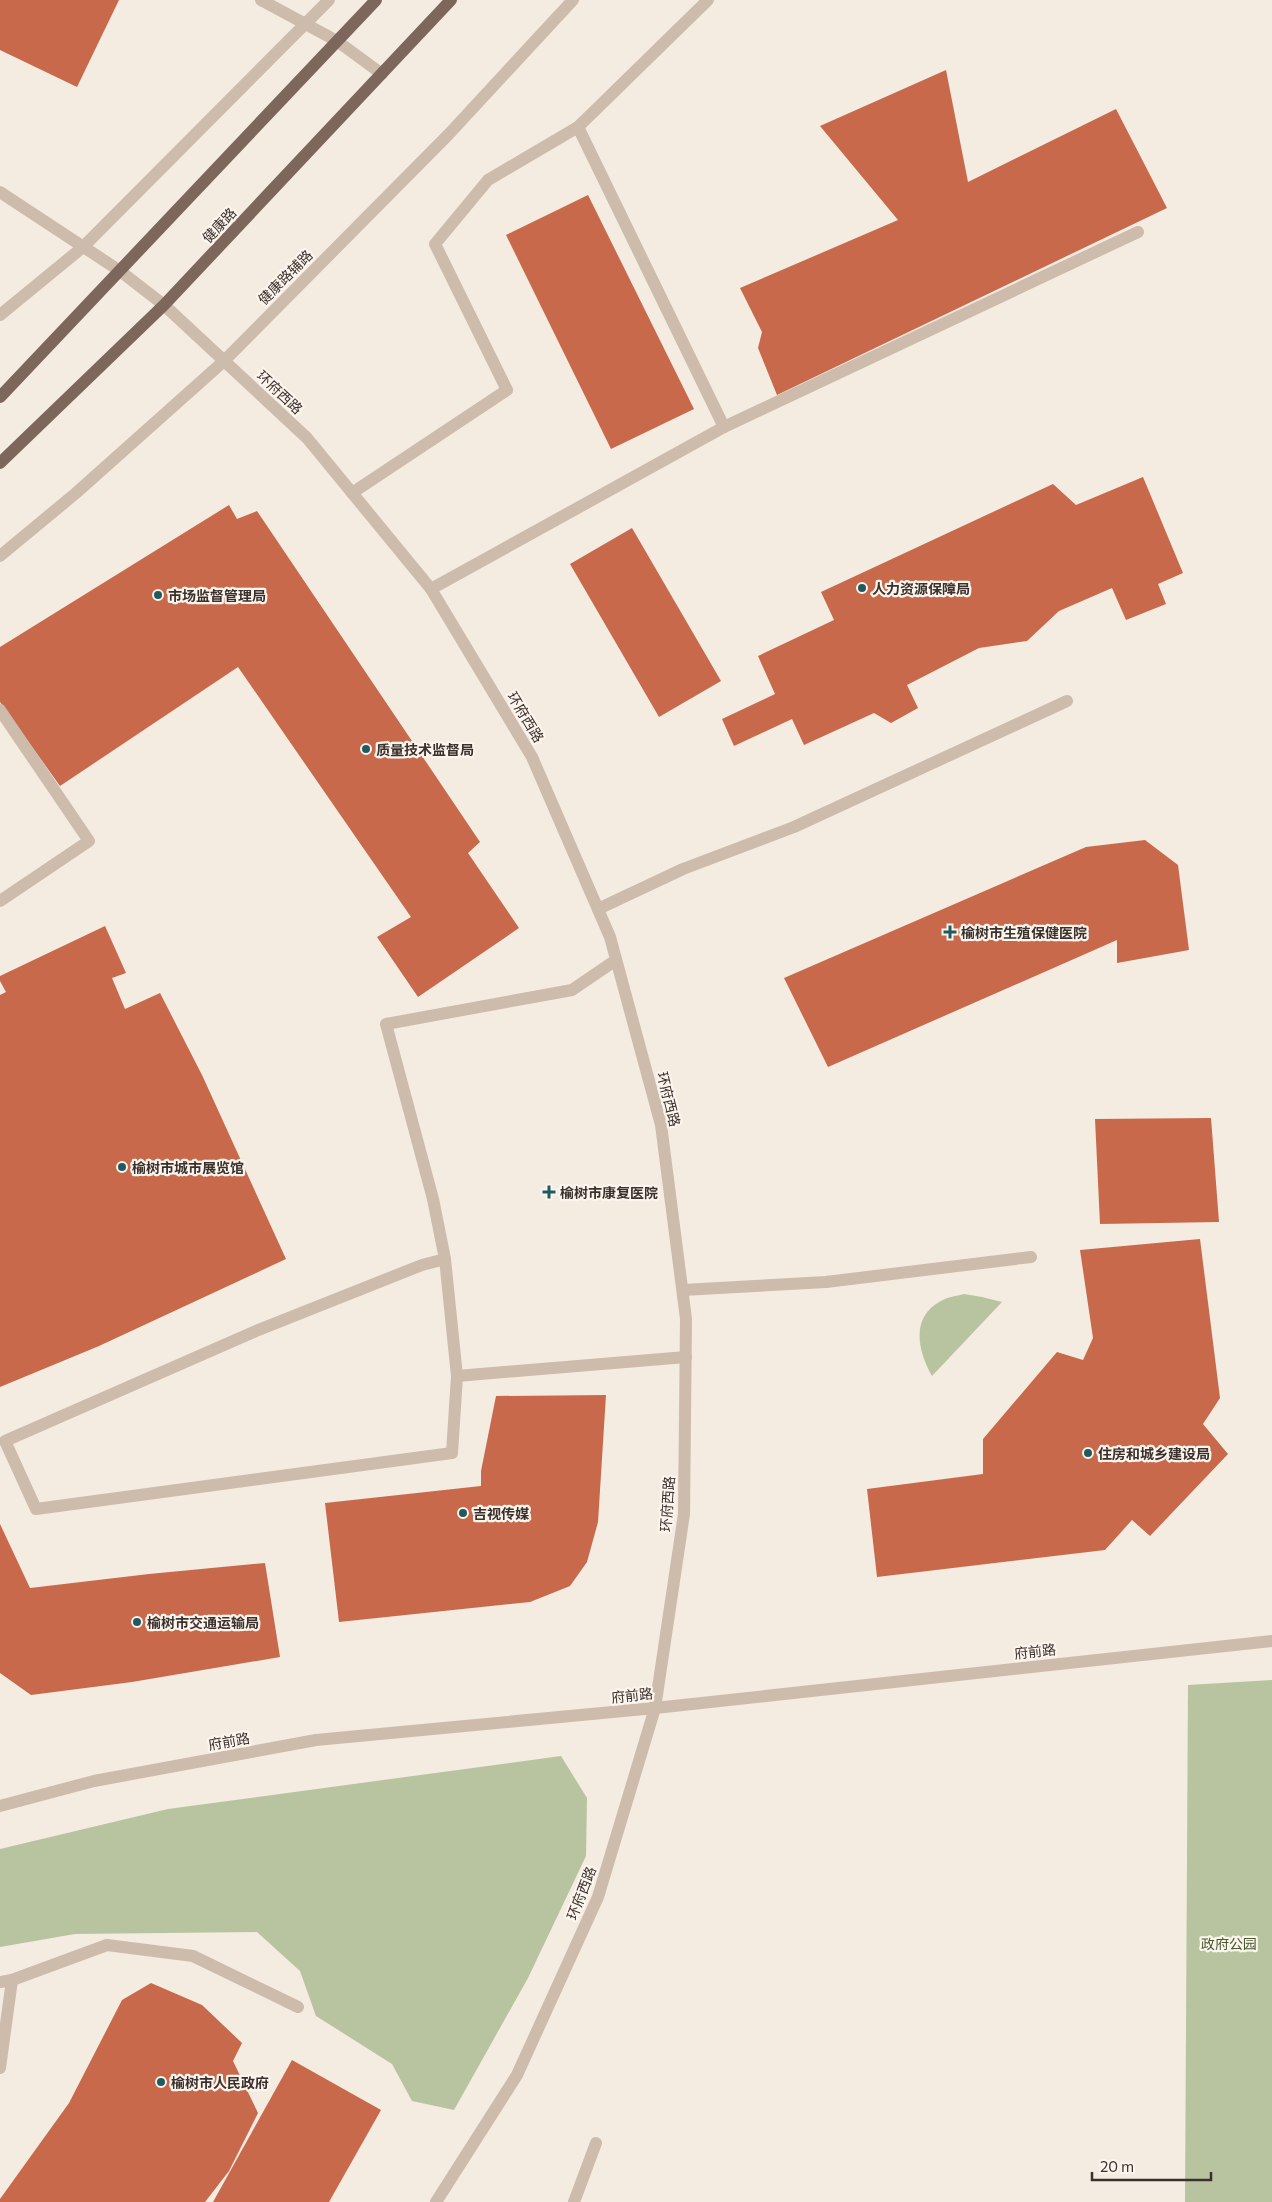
<svg xmlns="http://www.w3.org/2000/svg" width="1272" height="2202" viewBox="0 0 1272 2202" font-family="Commissioner,'Noto Sans SC',sans-serif">
<style>
.green{fill:#b8c4a0}
.building{fill:#c8694b}
.lines{fill:none;stroke-linecap:round;stroke-linejoin:round}
.minor{stroke:#cdbbac;stroke-width:12}
.major{stroke:#7d675c;stroke-width:12}
.poi-dot{fill:#1f5a5e;stroke:#fbf5ee;stroke-width:2}
.labels{text-anchor:middle;dominant-baseline:central;stroke-width:4.5;stroke-linejoin:round;paint-order:stroke}
.street-label{font-size:14px;fill:#3b302b;stroke:#fbf5ee}
.poi-label{font-size:14px;font-weight:bold;fill:#3b302b;stroke:#fbf5ee;text-anchor:start}
.park-label{font-size:14px;fill:#4a5a2e;stroke:#fbf5ee}
</style>
<rect width="100%" height="100%" fill="#f4ebe1"/>
<g class="green">
<path d="M964 1294 982 1297 1002 1302 932 1376C918 1351 910 1317 941 1301 947 1297 957 1296 964 1294Z"/>
<path d="M1272 1680V2202H1185L1188 1685Z"/>
<path d="M561 1756 587 1798 586 1856 528 1978 454 2110 412 2101 392 2064 316 2016 300 1971 257 1932 75 1934 0 1947V1849L168 1809Z"/>
</g>
<g class="building">
<path d="M0 0H119L77 87 0 50Z"/>
<path d="M946 70 968 182 1116 109 1167 208 777 395 758 348 762 332 740 288 898 220 820 126Z"/>
<path d="M588 195 694 409 611 449 506 235Z"/>
<path d="M1143 477 1183 573 1158 584 1166 604 1126 620 1112 588 1059 611 1027 641 979 648 907 685 918 708 891 723 874 713 804 745 792 719 734 746 722 719 775 694 758 656 834 620 821 592 1053 484 1076 505Z"/>
<path d="M229 505 237 519 257 511 480 842 468 853 519 928 418 997 377 937 411 917 238 667 60 786 0 702V647Z"/>
<path d="M632 528 721 681 659 717 570 564Z"/>
<path d="M1145 840 1178 865 1189 950 1117 963V940L828 1067 784 978 1086 847Z"/>
<path d="M105 926 126 973 112 978 125 1009 160 993 202 1075 286 1259 99 1346 0 1387V995L6 992 0 981V976Z"/>
<path d="M1211 1118 1219 1222 1100 1224 1095 1119Z"/>
<path d="M1200 1239 1220 1398 1203 1424 1228 1454 1150 1536 1132 1520 1105 1550 877 1577 867 1489 983 1474V1439L1057 1352 1083 1360 1093 1338 1080 1250Z"/>
<path d="M606 1395 598 1522 587 1562 570 1586 530 1602 339 1622 325 1503 481 1486V1471L496 1396Z"/>
<path d="M0 1524 30 1588 149 1574 265 1563 280 1657 132 1682 31 1695 0 1673Z"/>
<path d="M151 1983 202 2005 242 2043 233 2061 258 2113 229 2171 205 2202H0V2199L69 2103 122 2000Z"/>
<path d="M292 2060 381 2110 329 2202H213Z"/>
</g>
<g class="lines">
<g class="minor">
<path d="M261 0 337 41 382 74"/>
<path d="M708 0 578 127 724 427"/>
<path d="M0 192 120 271 164 305 307 438 431 589 532 757 610 937 661 1125 686 1319 684 1514 655 1708 598 1897 517 2075 436 2202"/>
<path d="M0 315 83 247 329 0"/>
<path d="M352 493 507 390 435 244 488 180 578 127"/>
<path d="M0 556 76 493 224 361 448 135 573 0"/>
<path d="M431 589 724 427 1138 232"/>
<path d="M0 710 89 841 0 901"/>
<path d="M598 909 683 869 794 827 1067 701"/>
<path d="M445 1259 422 1265 256 1331 5 1441 36 1509 452 1453 457 1376 445 1259 433 1199 386 1024 572 990 616 960"/>
<path d="M683 1290 826 1282 1031 1257"/>
<path d="M457 1376 686 1357"/>
<path d="M0 1806 94 1781 316 1740 655 1708 1272 1641"/>
<path d="M0 1982 12 1980 107 1945 193 1956 298 2007"/>
<path d="M0 2068 12 1980"/>
<path d="M574 2202 596 2143"/>
</g>
<g class="major">
<path d="M0 397 376 0"/>
<path d="M0 463 164 305 451 0"/>
</g>
</g>
<g class="poi-dot">
<circle cx="862" cy="588" r="5"/>
<circle cx="158" cy="595" r="5"/>
<circle cx="366" cy="749" r="5"/>
<path d="M947.5 924.5h5v5h5v5h-5v5h-5v-5h-5v-5h5z"/>
<circle cx="122" cy="1167" r="5"/>
<path d="M546.5 1184.5h5v5h5v5h-5v5h-5v-5h-5v-5h5z"/>
<circle cx="1088" cy="1453" r="5"/>
<circle cx="463" cy="1513" r="5"/>
<circle cx="137" cy="1622" r="5"/>
<circle cx="161" cy="2082" r="5"/>
</g>
<g class="labels">
<g class="street-label">
<text transform="translate(219 225) rotate(-47)">健康路</text>
<text transform="translate(285 277) rotate(-45)">健康路辅路</text>
<text transform="translate(280 392) rotate(43)">环府西路</text>
<text transform="translate(526 717) rotate(59)">环府西路</text>
<text transform="translate(669 1099) rotate(76)">环府西路</text>
<text transform="translate(667 1504) rotate(-86)">环府西路</text>
<text transform="translate(1035 1651) rotate(-6)">府前路</text>
<text transform="translate(632 1695) rotate(-6)">府前路</text>
<text transform="translate(229 1741) rotate(-10)">府前路</text>
<text transform="translate(581 1893) rotate(-69)">环府西路</text>
</g>
<g class="poi-label">
<text x="872" y="588">人力资源保障局</text>
<text x="168" y="595">市场监督管理局</text>
<text x="376" y="749">质量技术监督局</text>
<text x="961" y="932">榆树市生殖保健医院</text>
<text x="132" y="1167">榆树市城市展览馆</text>
<text x="560" y="1192">榆树市康复医院</text>
<text x="1098" y="1453">住房和城乡建设局</text>
<text x="473" y="1513">吉视传媒</text>
<text x="147" y="1622">榆树市交通运输局</text>
<text x="171" y="2082">榆树市人民政府</text>
</g>
<g class="park-label">
<text x="1229" y="1943">政府公园</text>
</g>
</g>
<path d="M1092 2172v8h119v-8" fill="none" stroke="#3b302b" stroke-width="2.5"/>
<text x="1100" y="2172" font-size="15" fill="#3b302b" stroke="#fbf5ee" stroke-width="4" paint-order="stroke">20 m</text>
</svg>
